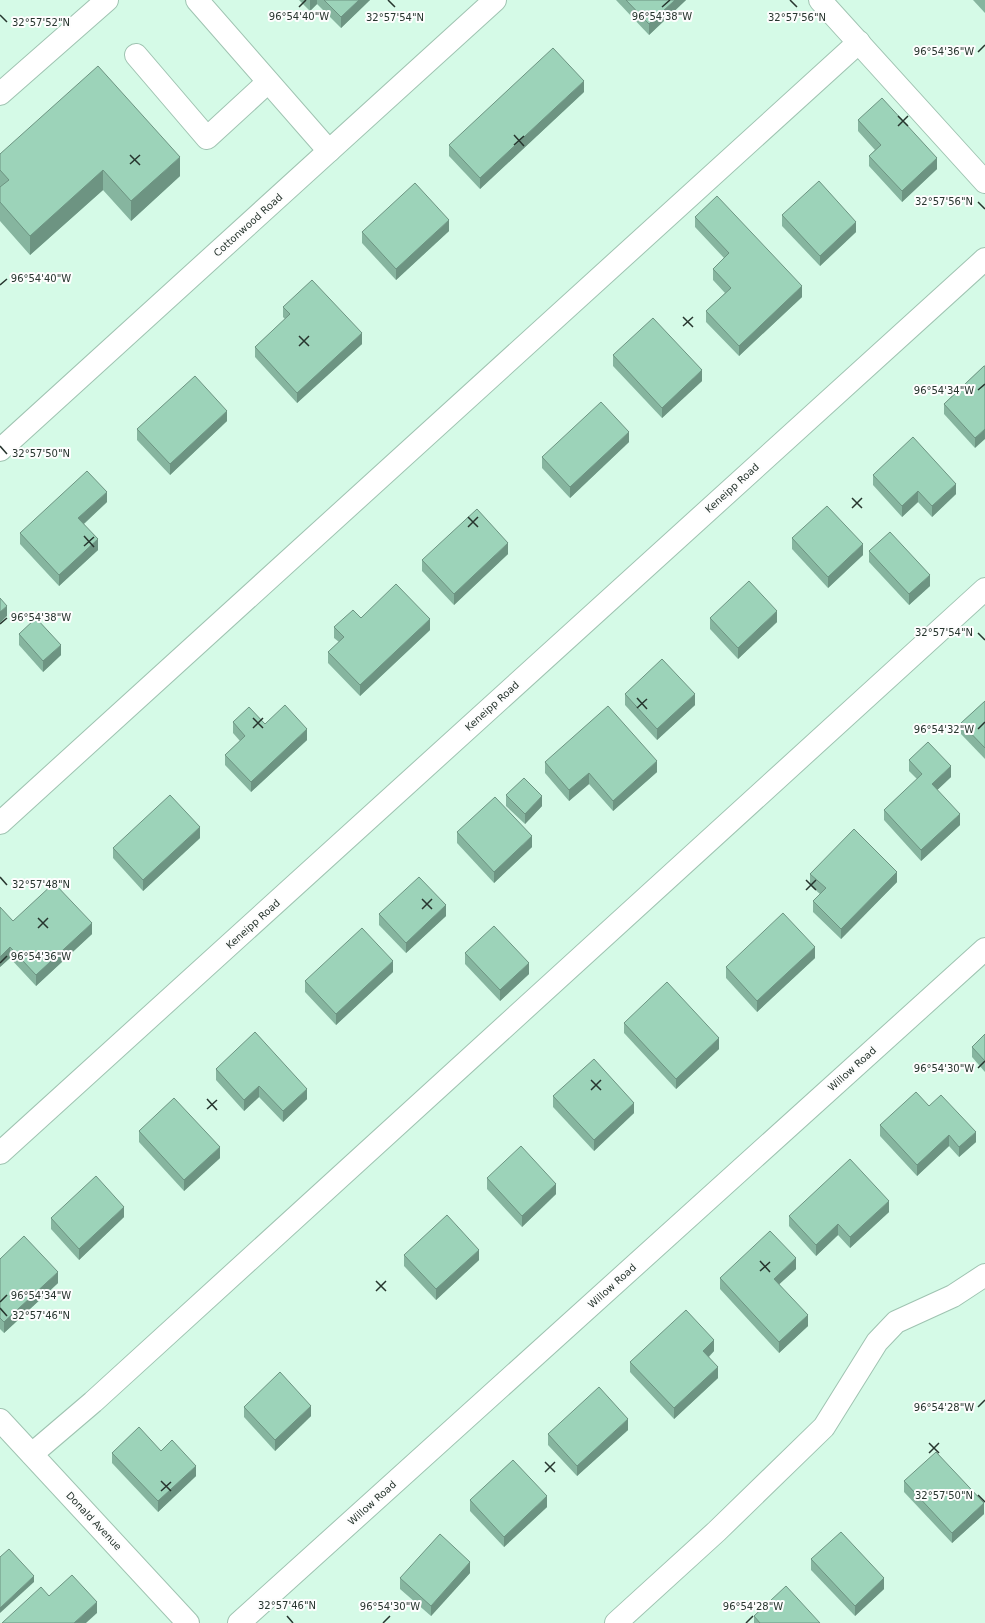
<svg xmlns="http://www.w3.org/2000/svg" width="985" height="1623" viewBox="0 0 985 1623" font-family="'DejaVu Sans',sans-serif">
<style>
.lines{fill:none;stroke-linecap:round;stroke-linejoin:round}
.minor-casing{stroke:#9fc3b1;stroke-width:24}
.minor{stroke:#fff;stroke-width:22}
.wall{fill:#86b59f}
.shaded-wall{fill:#6d9482}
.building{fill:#9cd3b9;stroke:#6d9482}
.ticks{fill:none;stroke:#27352e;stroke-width:1.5}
.labels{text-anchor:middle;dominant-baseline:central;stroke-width:4;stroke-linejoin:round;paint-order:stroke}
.street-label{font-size:10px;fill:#27352e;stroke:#fdfdfd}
.ticks-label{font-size:10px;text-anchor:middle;fill:#27352e;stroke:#fdfdfd;stroke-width:4;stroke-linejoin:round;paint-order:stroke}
</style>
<rect width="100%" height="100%" fill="#d5fae7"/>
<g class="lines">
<defs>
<g id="minor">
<path d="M197 0 329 151"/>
<path d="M820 0 985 182"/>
<path d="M136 55 207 138 268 82"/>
<path d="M0 94 107 0"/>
<path d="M0 450 495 0"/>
<path d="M0 823 859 42"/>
<path d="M0 1153 985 259"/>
<path d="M0 1420 188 1623"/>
<path d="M32 1454 93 1402 985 589"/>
<path d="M239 1623 985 949"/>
<path d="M616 1623 717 1531 824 1427 877 1342 896 1322 953 1296 985 1275"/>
</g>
</defs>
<use href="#minor" class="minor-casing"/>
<use href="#minor" class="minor"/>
</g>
<g class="wall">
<path d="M299 0H370L341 28 317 4 310 11Z"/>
<path d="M616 0H686L649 35Z"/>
<path d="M973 0H985V13Z"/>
<path d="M584 92 480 189 449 156V145Z"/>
<path d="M858 120 937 169 902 202 869 166V156L875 150 858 131Z"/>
<path d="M0 154 180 176 131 221 103 190 30 255 0 221Z"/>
<path d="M782 215 856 232 820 266 782 226Z"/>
<path d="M695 217 802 297 739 356 706 322V311L725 293 713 280V269L724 258 695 227Z"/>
<path d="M449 231 396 280 362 243V232Z"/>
<path d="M283 307 362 344 297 403 255 357V347L285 319 283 317Z"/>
<path d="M613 355 702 381 662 418 613 366Z"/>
<path d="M984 366 975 448 944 414V404Z"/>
<path d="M227 421 170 475 137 440V429Z"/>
<path d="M629 442 570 498 542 468V457Z"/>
<path d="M873 475 956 494 932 517 918 502 902 517 873 485Z"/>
<path d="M107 502 84 524 98 550 59 586 20 544V533Z"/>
<path d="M792 538 863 555 828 588 792 549Z"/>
<path d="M869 551 930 586 909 605 869 562Z"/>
<path d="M508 554 454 605 422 571V560Z"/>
<path d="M361 618 430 630 360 696 328 663V652L339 642 334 638V627Z"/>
<path d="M710 618 777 622 738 659 710 629Z"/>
<path d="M19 634 61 655 43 672 19 645Z"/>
<path d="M625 694 695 705 657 740 625 705Z"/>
<path d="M985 701V759L961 734V723Z"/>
<path d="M233 722 265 724 307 740 251 792 225 765V755L240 741 233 733Z"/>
<path d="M909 760 951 777 937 790 960 825 921 861 884 820V810L917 779 909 771Z"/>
<path d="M545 762 657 772 613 811 589 784 569 801 545 773Z"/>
<path d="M506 795 542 806 525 824 506 806Z"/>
<path d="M457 832 532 847 494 883 457 843Z"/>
<path d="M200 838 143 891 113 858V848Z"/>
<path d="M810 874 897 882 841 939 813 912V901L820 894 810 885Z"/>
<path d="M379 914 446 916 406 953 379 925Z"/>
<path d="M13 921 92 934 36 986 10 958 0 967Z"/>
<path d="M465 953 529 974 500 1001 465 964Z"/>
<path d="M815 958 757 1012 726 978V967Z"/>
<path d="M393 972 336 1025 305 992V981Z"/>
<path d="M624 1023 719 1049 676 1089 624 1033Z"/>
<path d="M985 1034V1072L972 1057V1047Z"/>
<path d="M216 1069 307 1099 283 1122 259 1097 244 1111 216 1080Z"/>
<path d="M553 1096 634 1113 594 1151 553 1107Z"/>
<path d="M929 1106 976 1142 959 1157 949 1146 917 1176 880 1136V1125Z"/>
<path d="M139 1131 220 1158 184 1191 139 1142Z"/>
<path d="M487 1178 556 1194 522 1227 487 1189Z"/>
<path d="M889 1212 850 1248 838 1235 816 1256 789 1226V1216Z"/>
<path d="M124 1217 79 1260 51 1229V1218Z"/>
<path d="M404 1255 479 1260 436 1300 404 1266Z"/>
<path d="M0 1259 58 1283 4 1333 0 1329Z"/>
<path d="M796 1269 779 1284 808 1326 779 1353 720 1289V1278Z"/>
<path d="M714 1351 709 1357 718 1378 674 1419 630 1372V1362Z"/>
<path d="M244 1407 311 1416 275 1451 244 1417Z"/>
<path d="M628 1430 577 1476 548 1445V1434Z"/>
<path d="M161 1451 196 1476 158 1512 112 1463V1453Z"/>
<path d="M904 1481 984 1514 952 1543 904 1492Z"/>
<path d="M470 1500 547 1507 504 1547 470 1511Z"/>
<path d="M811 1559 884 1589 855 1616 811 1570Z"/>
<path d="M470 1573 431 1616 400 1589V1578Z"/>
<path d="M754 1616 820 1623H754Z"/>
</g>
<g class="shaded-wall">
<path d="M310 0H317V4L310 11Z"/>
<path d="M359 0H370L341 28V17Z"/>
<path d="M675 0H686L649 35V24Z"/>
<path d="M584 81V92L480 189V178Z"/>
<path d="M180 157V176L131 221V201Z"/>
<path d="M937 158V169L902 202V191Z"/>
<path d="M103 170V190L30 255V236Z"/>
<path d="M449 220V231L396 280V269Z"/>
<path d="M856 222V232L820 266V256Z"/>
<path d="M802 286V297L739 356V346Z"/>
<path d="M362 333V344L297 403V393Z"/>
<path d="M702 370V381L662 418V408Z"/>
<path d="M227 411V421L170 475V464Z"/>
<path d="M985 429V439L975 448V438Z"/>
<path d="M629 432V442L570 498V487Z"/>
<path d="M956 484V494L932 517V506Z"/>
<path d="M918 491V502L902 517V506Z"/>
<path d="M107 492V502L78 529V518Z"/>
<path d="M98 539V550L59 586V575Z"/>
<path d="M508 543V554L454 605V594Z"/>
<path d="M863 544V555L828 588V577Z"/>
<path d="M930 575V586L909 605V594Z"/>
<path d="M7 606V616L0 623V612Z"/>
<path d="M777 611V622L738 659V648Z"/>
<path d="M430 619V630L360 696V685Z"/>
<path d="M61 645V655L43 672V661Z"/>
<path d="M695 694V705L657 740V729Z"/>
<path d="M307 729V740L251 792V782Z"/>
<path d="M657 761V772L613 811V801Z"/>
<path d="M951 766V777L932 795V784Z"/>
<path d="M589 773V784L569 801V790Z"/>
<path d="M542 796V806L525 824V814Z"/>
<path d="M960 814V825L921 861V850Z"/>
<path d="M200 827V838L143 891V880Z"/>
<path d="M532 836V847L494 883V872Z"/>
<path d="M897 872V882L841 939V929Z"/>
<path d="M446 905V916L406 953V943Z"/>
<path d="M92 923V934L36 986V975Z"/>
<path d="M10 947V958L0 967V957Z"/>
<path d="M815 947V958L757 1012V1001Z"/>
<path d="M393 961V972L336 1025V1014Z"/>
<path d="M529 963V974L500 1001V990Z"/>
<path d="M719 1038V1049L676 1089V1079Z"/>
<path d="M259 1086V1097L244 1111V1100Z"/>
<path d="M307 1089V1099L283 1122V1111Z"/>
<path d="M634 1103V1113L594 1151V1140Z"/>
<path d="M976 1132V1142L959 1157V1147Z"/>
<path d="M949 1135V1146L917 1176V1165Z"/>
<path d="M220 1147V1158L184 1191V1180Z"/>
<path d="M556 1184V1194L522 1227V1216Z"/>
<path d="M889 1201V1212L850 1248V1237Z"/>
<path d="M124 1207V1217L79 1260V1249Z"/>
<path d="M838 1224V1235L816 1256V1245Z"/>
<path d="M479 1250V1260L436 1300V1289Z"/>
<path d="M796 1258V1269L774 1289V1279Z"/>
<path d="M58 1272V1283L4 1333V1322Z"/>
<path d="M808 1315V1326L779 1353V1342Z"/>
<path d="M714 1340V1351L703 1362V1351Z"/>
<path d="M718 1367V1378L674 1419V1408Z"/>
<path d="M311 1406V1416L275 1451V1440Z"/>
<path d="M628 1419V1430L577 1476V1466Z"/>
<path d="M196 1466V1476L158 1512V1501Z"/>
<path d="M547 1496V1507L504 1547V1537Z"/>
<path d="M984 1503V1514L952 1543V1533Z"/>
<path d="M470 1562V1573L431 1616V1606Z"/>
<path d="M34 1576V1582L0 1613V1608Z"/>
<path d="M884 1578V1589L855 1616V1606Z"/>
<path d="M97 1602V1613L86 1623H74Z"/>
</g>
<g class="building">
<path d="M324 0H359L341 17Z"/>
<path d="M626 0H675L649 24Z"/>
<path d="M553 48 584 81 480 178 449 145Z"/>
<path d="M98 66 180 157 131 201 103 170 30 236 0 202V187L9 180 0 170V154Z"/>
<path d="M882 98 937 158 902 191 869 156 881 145 858 120Z"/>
<path d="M819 181 856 222 820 256 782 215Z"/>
<path d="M415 183 449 220 396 269 362 232Z"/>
<path d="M717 196 802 286 739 346 706 311 731 288 713 269 729 253 695 217Z"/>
<path d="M312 280 362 333 297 393 255 347 290 314 283 307Z"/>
<path d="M653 318 702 370 662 408 613 355Z"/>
<path d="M984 366H985V429L975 438 944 404Z"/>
<path d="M195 376 227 411 170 464 137 429Z"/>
<path d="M601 402 629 432 570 487 542 457Z"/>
<path d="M913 437 956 484 932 506 918 491 902 506 873 475Z"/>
<path d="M87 471 107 492 78 518 98 539 59 575 20 533Z"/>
<path d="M827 506 863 544 828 577 792 538Z"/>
<path d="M477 509 508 543 454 594 422 560Z"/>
<path d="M890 532 930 575 909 594 869 551Z"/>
<path d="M749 581 777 611 738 648 710 618Z"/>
<path d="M396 584 430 619 360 685 328 652 344 637 334 627 353 610 361 618Z"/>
<path d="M0 598 7 606 0 612Z"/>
<path d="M36 618 61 645 43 661 19 634Z"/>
<path d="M662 659 695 694 657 729 625 694Z"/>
<path d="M985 701V748L961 723Z"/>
<path d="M285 705 307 729 251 782 225 755 245 736 233 722 249 707 265 724Z"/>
<path d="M608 706 657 761 613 801 589 773 569 790 545 762Z"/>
<path d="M928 742 951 766 932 784 960 814 921 850 884 810 922 774 909 760Z"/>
<path d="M524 778 542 796 525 814 506 795Z"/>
<path d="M170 795 200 827 143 880 113 848Z"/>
<path d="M495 797 532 836 494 872 457 832Z"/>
<path d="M854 829 897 872 841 929 813 901 826 888 810 874Z"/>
<path d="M419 877 446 905 406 943 379 914Z"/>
<path d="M54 883 92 923 36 975 10 947 0 957V907L13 921Z"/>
<path d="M783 913 815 947 757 1001 726 967Z"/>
<path d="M494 926 529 963 500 990 465 953Z"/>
<path d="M362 928 393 961 336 1014 305 981Z"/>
<path d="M667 982 719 1038 676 1079 624 1023Z"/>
<path d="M255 1032 307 1089 283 1111 259 1086 244 1100 216 1069Z"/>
<path d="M985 1034V1061L972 1047Z"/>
<path d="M594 1059 634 1103 594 1140 553 1096Z"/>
<path d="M916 1092 929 1106 941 1095 976 1132 959 1147 949 1135 917 1165 880 1125Z"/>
<path d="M174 1098 220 1147 184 1180 139 1131Z"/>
<path d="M521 1146 556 1184 522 1216 487 1178Z"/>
<path d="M850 1159 889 1201 850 1237 838 1224 816 1245 789 1216Z"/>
<path d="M96 1176 124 1207 79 1249 51 1218Z"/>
<path d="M447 1215 479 1250 436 1289 404 1255Z"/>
<path d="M770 1231 796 1258 774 1279 808 1315 779 1342 720 1278Z"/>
<path d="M24 1236 58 1272 4 1322 0 1318V1259Z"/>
<path d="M686 1310 714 1340 703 1351 718 1367 674 1408 630 1362Z"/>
<path d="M280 1372 311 1406 275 1440 244 1407Z"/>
<path d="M599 1387 628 1419 577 1466 548 1434Z"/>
<path d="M139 1427 161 1451 172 1440 196 1466 158 1501 112 1453Z"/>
<path d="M936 1452 984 1503 952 1533 904 1481Z"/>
<path d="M513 1460 547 1496 504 1537 470 1500Z"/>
<path d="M841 1532 884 1578 855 1606 811 1559Z"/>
<path d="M440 1534 470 1562 431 1606 400 1578Z"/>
<path d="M9 1549 34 1576 0 1608V1557Z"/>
<path d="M72 1575 97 1602 74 1623H2L41 1587 49 1596Z"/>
<path d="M786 1586 820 1623H760L754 1616Z"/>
</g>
<path class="ticks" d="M388 0 395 7M790 0 797 7M299 7 306 0M662 7 670 0M0 15 7 22M978 52 985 45M898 116 908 126M898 126 908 116M514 135 524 146M514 145 524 136M130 155 140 165M130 164 140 155M978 202 985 209M0 285 7 279M683 317 693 327M683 326 693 317M299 336 309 346M299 346 309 336M978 390 985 384M0 446 7 454M852 498 862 508M852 508 862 498M468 517 478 527M468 527 478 517M84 536 94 547M84 546 94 537M0 624 7 618M978 633 985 640M637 698 647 709M637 708 647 699M253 718 263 728M253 728 263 718M978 729 985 722M0 877 7 885M806 880 816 890M806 890 816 880M422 899 432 909M422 909 432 899M38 918 48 928M38 928 48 918M0 963 7 956M978 1068 985 1061M591 1080 601 1090M591 1090 601 1080M207 1099 217 1110M207 1109 217 1100M760 1261 770 1272M760 1271 770 1262M376 1281 386 1291M376 1291 386 1281M0 1302 7 1295M0 1308 7 1316M978 1407 985 1400M929 1443 939 1453M929 1453 939 1443M545 1462 555 1472M545 1472 555 1462M161 1481 171 1491M161 1491 171 1482M978 1495 985 1502M287 1616 293 1623M383 1623 390 1616M746 1623 753 1616"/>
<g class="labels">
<g class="street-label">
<text transform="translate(248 225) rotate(-42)">Cottonwood Road</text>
<text transform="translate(732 488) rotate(-42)">Keneipp Road</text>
<text transform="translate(492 706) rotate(-42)">Keneipp Road</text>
<text transform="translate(253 924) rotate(-42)">Keneipp Road</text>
<text transform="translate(852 1069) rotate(-42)">Willow Road</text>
<text transform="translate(612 1286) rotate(-42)">Willow Road</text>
<text transform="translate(372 1503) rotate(-42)">Willow Road</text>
<text transform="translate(94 1521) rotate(47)">Donald Avenue</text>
</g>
</g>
<g class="ticks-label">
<text x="299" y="20">96°54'40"W</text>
<text x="662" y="20">96°54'38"W</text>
<text x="395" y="21">32°57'54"N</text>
<text x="797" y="21">32°57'56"N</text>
<text x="41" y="26">32°57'52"N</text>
<text x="944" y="55">96°54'36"W</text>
<text x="944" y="205">32°57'56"N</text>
<text x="41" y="282">96°54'40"W</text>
<text x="944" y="394">96°54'34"W</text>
<text x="41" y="457">32°57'50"N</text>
<text x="41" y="621">96°54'38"W</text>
<text x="944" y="636">32°57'54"N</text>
<text x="944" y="733">96°54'32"W</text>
<text x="41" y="888">32°57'48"N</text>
<text x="41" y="960">96°54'36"W</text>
<text x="944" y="1072">96°54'30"W</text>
<text x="41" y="1299">96°54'34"W</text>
<text x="41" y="1319">32°57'46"N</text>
<text x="944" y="1411">96°54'28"W</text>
<text x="944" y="1499">32°57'50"N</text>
<text x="287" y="1609">32°57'46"N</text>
<text x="390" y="1610">96°54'30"W</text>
<text x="753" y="1610">96°54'28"W</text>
</g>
</svg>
